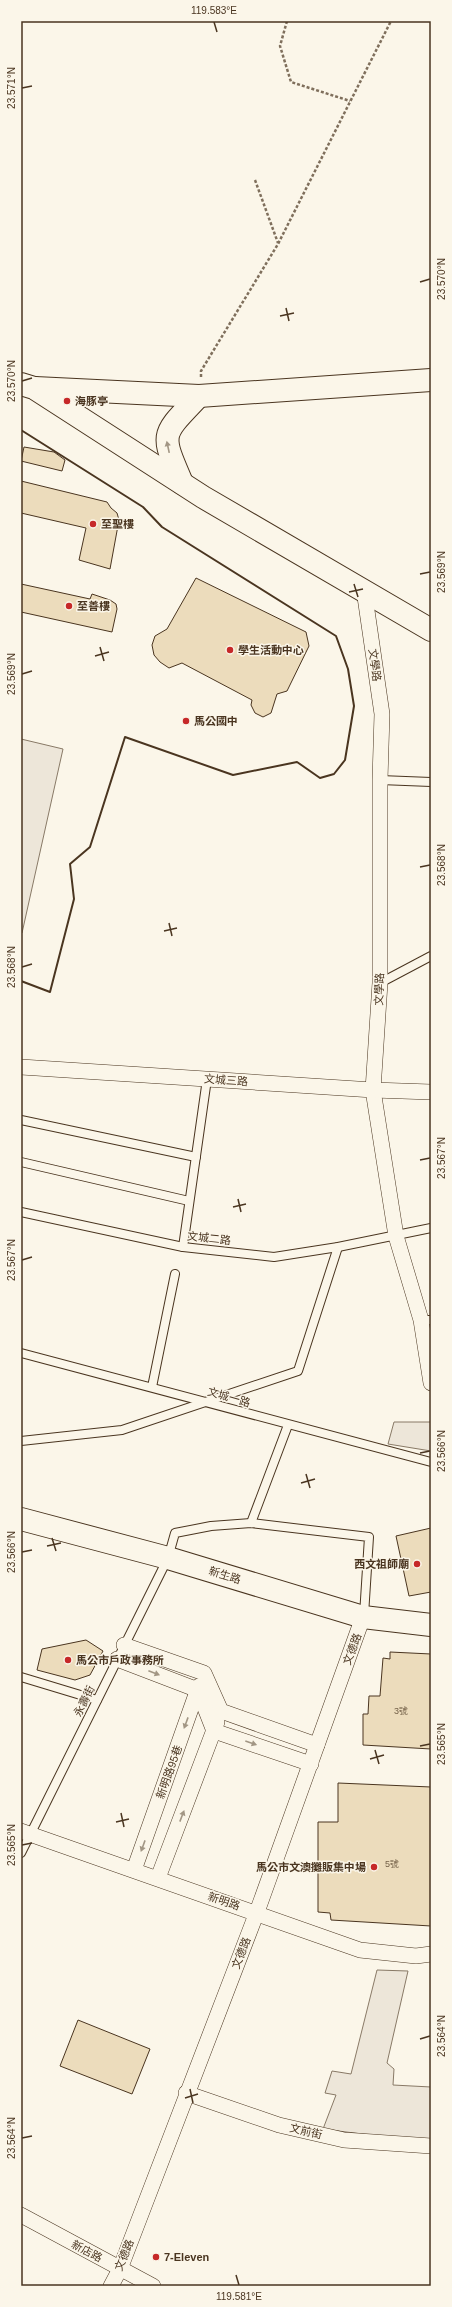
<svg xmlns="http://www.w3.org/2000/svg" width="452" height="2307" viewBox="0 0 452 2307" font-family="Helvetica,'Noto Sans TC',sans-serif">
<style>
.green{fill:#ede6d9;stroke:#887966}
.building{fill:#ecdcbc;stroke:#4a3520}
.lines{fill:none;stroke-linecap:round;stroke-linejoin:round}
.lane-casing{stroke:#4a3520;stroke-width:10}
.street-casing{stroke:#4a3520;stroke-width:16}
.secondary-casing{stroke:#4a3520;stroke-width:24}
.path{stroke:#7f6f5c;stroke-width:2.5;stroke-dasharray:3 2;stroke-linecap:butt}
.lane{stroke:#fbf6e9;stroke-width:8}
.street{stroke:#fbf6e9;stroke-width:15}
.secondary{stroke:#fbf6e9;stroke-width:22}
.wall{stroke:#4a3520;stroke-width:2}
.oneway{fill:#a29684}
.ticks{fill:none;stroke:#4a3520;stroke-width:1.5}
.poi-dot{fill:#c62828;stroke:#fbf6e9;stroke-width:1.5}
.labels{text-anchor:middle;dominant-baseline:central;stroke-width:3;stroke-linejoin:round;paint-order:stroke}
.number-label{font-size:9px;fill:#725f47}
.poi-label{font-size:11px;font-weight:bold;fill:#4a3520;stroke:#fbf6e9;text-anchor:start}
.street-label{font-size:11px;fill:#4a3520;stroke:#fbf6e9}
.neatline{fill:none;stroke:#4a3520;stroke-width:1.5}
.ticks-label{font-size:10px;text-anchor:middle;fill:#4a3520}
</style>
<rect width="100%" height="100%" fill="#fbf6e9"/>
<g class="green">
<path d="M21 739 63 749 22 933H21Z"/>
<path d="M394 1422H431V1451L388 1444Z"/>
<path d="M377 1970 408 1971 387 2063 394 2069 393 2085 431 2087V2141L424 2142 323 2129 336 2095 325 2093 332 2071 351 2074Z"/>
</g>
<g class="building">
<path d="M24 447 54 452 65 460 62 471 21 461Z"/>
<path d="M21 481 107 502 111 508 117 513 119 520 110 569 79 560 86 528 21 513Z"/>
<path d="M196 578 306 632 309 646 287 691 277 694 271 713 263 717 255 713 251 705 252 700 182 663 169 668 160 662 154 655 152 645 155 636 167 629Z"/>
<path d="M21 584 90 599 92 594 110 600 116 604 117 609 112 632 21 612Z"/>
<path d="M431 1528V1592L409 1596 396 1536Z"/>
<path d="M86 1640 103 1651 90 1675 75 1680 37 1670 42 1649Z"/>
<path d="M390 1652 431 1654V1749L363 1745V1714H368L369 1696H380L383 1658 390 1659Z"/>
<path d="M338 1783 431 1787V1926L331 1920 330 1913 318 1912V1822H338Z"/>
<path d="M78 2020 150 2049 132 2094 60 2066Z"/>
</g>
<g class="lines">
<defs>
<g id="lane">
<path d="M380 780 431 782"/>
<path d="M380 983 431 956"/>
<path d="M21 1120 196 1157"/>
<path d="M21 1162 189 1201"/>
<path d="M21 1212 183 1247 274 1257 338 1247 431 1228"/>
<path d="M183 1247 207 1079"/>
<path d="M421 1320H431"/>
<path d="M21 1353 431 1462"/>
<path d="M152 1387 175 1274"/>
<path d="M21 1441 122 1430 298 1371 338 1247"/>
<path d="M251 1523 288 1425"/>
<path d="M21 1677 97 1700"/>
<path d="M21 1853 168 1558 175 1533 211 1526 251 1523 369 1537 364 1615"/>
</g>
<g id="street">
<path d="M364 590 382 714 380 780V983L373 1090 396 1236 421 1320 431 1383"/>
<path d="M21 1067 373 1090 431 1092"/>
<path d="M124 1645 204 1673 221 1711 317 1745"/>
<path d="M117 1659 198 1690 214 1731 311 1764"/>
<path d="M21 1831 360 1950 416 1956 431 1954"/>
<path d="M134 1870 199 1686"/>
<path d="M158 1878 217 1722"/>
<path d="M186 2093 279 2125 344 2140 431 2146"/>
<path d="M21 2215 153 2286"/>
<path d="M111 2286 120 2269 257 1912 363 1617"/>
</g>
<g id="secondary">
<path d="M21 384 34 388 203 497 431 630"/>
<path d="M35 388 199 396 431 380"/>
<path d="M182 483C160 432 161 436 199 396"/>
<path d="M21 1519 168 1558 363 1617 431 1625"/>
</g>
</defs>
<use href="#lane" class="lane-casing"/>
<use href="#street" class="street-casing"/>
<use href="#secondary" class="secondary-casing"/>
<g class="path">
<path d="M287 21 280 46 291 82 350 101"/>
<path d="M255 180 278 243"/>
<path d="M201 377V371L278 244 391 21"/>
</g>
<use href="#lane" class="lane"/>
<use href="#street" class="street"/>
<use href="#secondary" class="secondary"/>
<path class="wall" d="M21 430 143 507 162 527 336 636 348 669 354 706 345 760 334 774 320 778 297 762 233 775 125 737 90 847 70 864 74 899 50 992 21 981"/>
</g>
<defs><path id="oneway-solid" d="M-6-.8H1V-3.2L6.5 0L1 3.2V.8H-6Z"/></defs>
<g class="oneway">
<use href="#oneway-solid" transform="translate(168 447) rotate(-102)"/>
<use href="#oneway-solid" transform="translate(154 1673) rotate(21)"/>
<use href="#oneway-solid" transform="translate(186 1723) rotate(110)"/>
<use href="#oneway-solid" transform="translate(251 1743) rotate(19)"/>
<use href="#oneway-solid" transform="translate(182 1816) rotate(-69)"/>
<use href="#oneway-solid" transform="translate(143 1846) rotate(110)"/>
</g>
<path class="ticks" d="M214 22 217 32M22 88 32 86M420 282 430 279M286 308 289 321M280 316 294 313M22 381 32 378M420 574 430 572M354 584 358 597M349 592 363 589M100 647 104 661M95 656 109 652M22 674 32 671M420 867 430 865M169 923 172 936M164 931 177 928M22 967 32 964M420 1160 430 1158M238 1199 241 1212M233 1207 246 1204M22 1260 32 1257M420 1453 430 1451M306 1474 310 1488M301 1483 315 1479M52 1538 56 1551M47 1546 61 1543M22 1552 32 1550M420 1746 430 1744M375 1750 379 1764M370 1759 384 1755M121 1813 124 1827M116 1822 129 1819M22 1845 32 1843M420 2039 430 2036M190 2089 193 2103M185 2098 198 2094M22 2138 32 2136M236 2275 239 2285"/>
<g class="poi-dot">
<circle cx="67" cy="401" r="4"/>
<circle cx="93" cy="524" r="4"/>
<circle cx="69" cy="606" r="4"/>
<circle cx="230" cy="650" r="4"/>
<circle cx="186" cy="721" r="4"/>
<circle cx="417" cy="1564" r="4"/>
<circle cx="68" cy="1660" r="4"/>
<circle cx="374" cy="1867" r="4"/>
<circle cx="156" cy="2257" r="4"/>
</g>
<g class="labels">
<g class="number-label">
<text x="401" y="1711">3號</text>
<text x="392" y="1864">5號</text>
</g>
<g class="poi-label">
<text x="75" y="401">海豚亭</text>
<text x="101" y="524">至聖樓</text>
<text x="77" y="606">至善樓</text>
<text x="238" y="650">學生活動中心</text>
<text x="194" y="721">馬公國中</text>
<text x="409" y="1564" text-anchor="end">西文祖師廟</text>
<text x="76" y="1660">馬公市戶政事務所</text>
<text x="366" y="1867" text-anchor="end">馬公市文澳攤販集中場</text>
<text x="164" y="2257">7-Eleven</text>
</g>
<g class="street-label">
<text transform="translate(375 665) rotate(82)">文學路</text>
<text transform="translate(379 989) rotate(-88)">文學路</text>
<text transform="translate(226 1080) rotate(4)">文城三路</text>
<text transform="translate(209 1238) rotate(6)">文城二路</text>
<text transform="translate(229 1397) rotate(16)">文城一路</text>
<text transform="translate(225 1575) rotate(17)">新生路</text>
<text transform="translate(352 1649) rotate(-70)">文德路</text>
<text transform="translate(84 1701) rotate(-64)">永壽街</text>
<text transform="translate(169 1772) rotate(-70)">新明路95巷</text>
<text transform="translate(224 1901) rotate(19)">新明路</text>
<text transform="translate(241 1953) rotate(-69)">文德路</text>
<text transform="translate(306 2131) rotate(13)">文前街</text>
<text transform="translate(87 2251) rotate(28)">新店路</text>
<text transform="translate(124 2255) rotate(-68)">文德路</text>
</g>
</g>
<rect width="452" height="2307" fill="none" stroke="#fbf6e9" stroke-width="44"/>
<rect x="22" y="22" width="408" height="2263" class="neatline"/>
<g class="ticks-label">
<text x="214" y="14">119.583°E</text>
<text transform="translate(11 88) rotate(-90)" y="4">23.571°N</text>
<text transform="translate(441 279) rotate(-90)" y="4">23.570°N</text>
<text transform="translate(11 381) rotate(-90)" y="4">23.570°N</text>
<text transform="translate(441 572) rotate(-90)" y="4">23.569°N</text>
<text transform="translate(11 674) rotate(-90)" y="4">23.569°N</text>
<text transform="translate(441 865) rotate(-90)" y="4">23.568°N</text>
<text transform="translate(11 967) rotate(-90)" y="4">23.568°N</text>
<text transform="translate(441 1158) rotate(-90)" y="4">23.567°N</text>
<text transform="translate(11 1260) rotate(-90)" y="4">23.567°N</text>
<text transform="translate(441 1451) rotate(-90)" y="4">23.566°N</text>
<text transform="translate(11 1552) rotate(-90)" y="4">23.566°N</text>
<text transform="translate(441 1744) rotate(-90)" y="4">23.565°N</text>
<text transform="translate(11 1845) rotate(-90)" y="4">23.565°N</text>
<text transform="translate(441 2036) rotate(-90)" y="4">23.564°N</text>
<text transform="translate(11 2138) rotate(-90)" y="4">23.564°N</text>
<text x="239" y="2300">119.581°E</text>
</g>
</svg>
